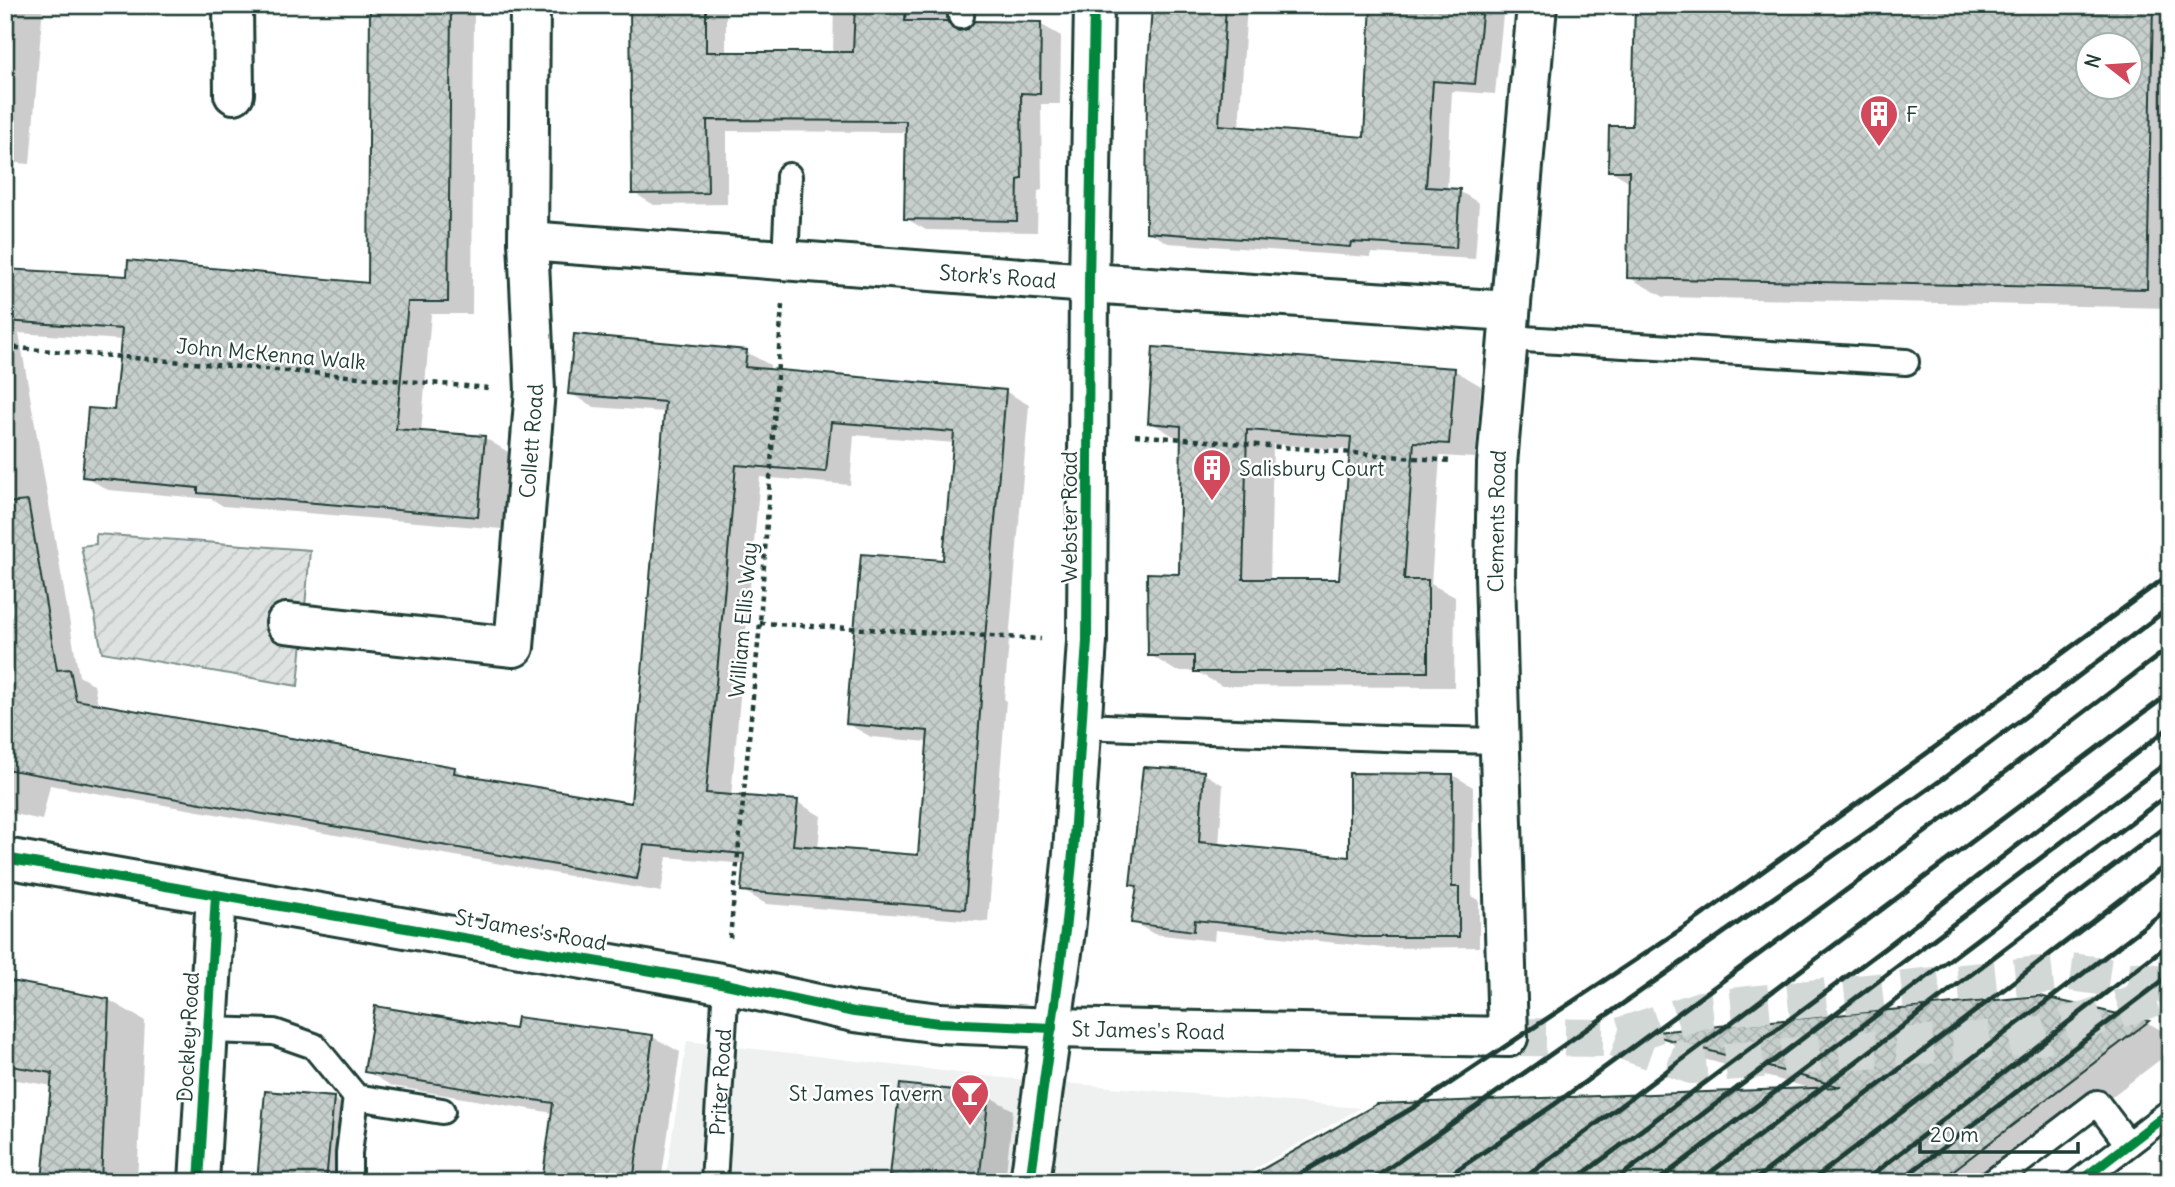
<svg xmlns="http://www.w3.org/2000/svg" width="2175" height="1187" viewBox="0 0 2175 1187" font-family="Delius,sans-serif">
<style>
.built{fill:#eef1f0}
.garden{fill:url(#garden-furrows);stroke:#7e908b;stroke-width:2}
.shadow{fill:#0003;fill-rule:evenodd}
.building{fill:url(#building-cross-hatch);stroke:#1f3d34;stroke-width:2;fill-rule:evenodd}
.lines{fill:none;stroke-linecap:round;stroke-linejoin:round}
.secondary-tunnel{stroke:#d2d8d6;stroke-width:38;stroke-dasharray:38 19;stroke-linecap:butt}
.lane-casing{stroke:#1f3d34;stroke-width:30}
.street-casing{stroke:#1f3d34;stroke-width:44}
.secondary-casing{stroke:#1f3d34;stroke-width:44}
.path{stroke:#1f3d34;stroke-width:4.5;stroke-dasharray:5 5;stroke-linecap:butt}
.lane{stroke:#fff;stroke-width:24}
.street{stroke:#fff;stroke-width:38}
.secondary{stroke:#fff;stroke-width:38}
.rail{stroke:#1f3d34;stroke-width:5}
.cycleway-casing{stroke:#fff;stroke-width:15}
.cycleway{stroke:#00873e;stroke-width:10}
.labels{text-anchor:middle;dominant-baseline:central;stroke-width:5;stroke-linejoin:round;paint-order:stroke}
.poi-label{font-size:21px;fill:#1f3d34;stroke:#fff;text-anchor:start}
.street-label{font-size:21px;fill:#1f3d34;stroke:#fff}
</style>
<defs>
<pattern id="garden-furrows" width="10" height="10" patternUnits="userSpaceOnUse" patternTransform="scale(1.75)"><rect width="10" height="10" fill="#dee3e2"/><path d="M-1 1l2-2M0 10L10 0M9 11l2-2" fill="none" stroke="#bec4c2"/></pattern>
<pattern id="building-cross-hatch" width="8" height="8" patternUnits="userSpaceOnUse" patternTransform="scale(1.75)"><rect width="8" height="8" fill="#c7cfcc"/><path d="M0 0l8 8M0 8l8-8" fill="none" stroke="#aab3b0"/></pattern>
</defs>
<rect width="100%" height="100%" fill="#fff"/>
<filter id="ink" filterUnits="userSpaceOnUse"><feTurbulence type="fractalNoise" baseFrequency=".0143" numOctaves="2"/><feDisplacementMap in="SourceGraphic" scale="14" xChannelSelector="R" yChannelSelector="G"/><feConvolveMatrix kernelMatrix="1 2 1 2 8 2 1 2 1" color-interpolation-filters="sRGB"/></filter>
<g filter="url(#ink)">
<path class="built" d="M687 1041 994 1077 1360 1108 1232 1182H665Z"/>
<path class="garden" d="M96 534 310 550 298 686 102 652 81 546 96 544Z"/>
<g class="shadow">
<path d="M5 5H43L30 164 5 162Z"/>
<path d="M372 5H474L472 314H431L421 433 485 438 508 452 502 529 223 506 212 499 108 490 84 476 116 412 122 340 19 333 79 676 94 685 98 705 454 768 471 778 633 805 665 412 594 407 570 393 746 352 770 365V371L1005 391 1029 405 1004 700 1006 701 988 922 766 904 742 890 745 864 667 857 661 892 50 785 42 820 5 812V271L128 278 369 285ZM854 435 955 443 944 562 848 724 871 737 929 742 920 857 818 849 821 816 797 802 731 797 760 477 850 485Z"/>
<path d="M632 5H726V54H833L834 5H956L955 28 963 32 1040 24 1061 36 1060 104H1041L1042 190 1038 191 1037 232 926 230 905 218 907 132 727 131V204L654 205 634 193Z"/>
<path d="M1154 5H1247L1239 128 1366 139 1377 5H1504L1495 94 1452 91 1447 190 1459 191 1479 203 1475 259 1371 253 1370 257 1168 243 1148 231Z"/>
<path d="M1636 5H2170V308L1664 297 1628 277 1630 182 1610 170 1633 128ZM2088 46H2130V88H2088Z"/>
<path d="M1454 370 1481 386 1475 458 1440 456 1431 584 1455 597 1454 687 1222 686 1195 671H1176L1150 655 1180 575 1182 438H1177L1150 422ZM1273 444 1352 450 1341 580 1270 581Z"/>
<path d="M1203 773 1223 785 1219 846 1351 859 1453 775 1473 787 1472 896 1479 900V947L1384 948 1215 930 1214 941 1154 934 1133 922 1138 887 1132 884Z"/>
<path d="M5 982 109 1000 145 1021 137 1182H44L53 1086 5 1078Z"/>
<path d="M2039 998 2148 1023 2170 1035V1052L2000 1182H1243L1813 1089 1693 1056 1658 1035Z"/>
<path d="M653 1037 680 1052 661 1182H544L553 1113 392 1086 366 1071Z"/>
<path d="M988 1096 1013 1110 1005 1182H903L891 1175Z"/>
<path d="M333 1099 362 1115 357 1182H259Z"/>
<path d="M2170 1170V1182H2153Z"/>
</g>
<g class="building">
<path d="M370 5H451L448 302H408L396 429 485 436 478 517 198 493V488L82 477 88 408 114 410 122 329 5 321V269L127 276 128 260 368 283Z"/>
<path d="M630 5H706V52H853L855 5H906L905 21H947L952 28 959 31 968 29 974 21 1041 22 1040 94 1021 93 1022 179 1018 180 1017 221 904 219 906 121 707 120 708 193 632 194Z"/>
<path d="M1152 5H1226L1219 125 1364 137 1371 5H1483L1475 84 1433 81 1426 187 1460 189 1456 248 1351 242 1350 247 1146 232 1147 83Z"/>
<path d="M1635 5H2153L2147 289 1627 278 1629 171H1608L1609 126H1632ZM2088 46H2130V88H2088Z"/>
<path d="M574 334 747 350 745 367 1006 390 981 686H982L965 909 741 891 744 854 644 845 637 879 5 769V503L28 501 57 670 70 669 76 700 455 767 454 773 631 803 665 402 568 394ZM831 422 954 432 943 560 861 554 850 676 846 724 928 731 918 855 793 845 798 800 706 793 736 465 826 472Z"/>
<path d="M1153 347 1455 368 1449 444 1414 442 1404 580H1428V672H1194V656H1148L1147 573 1179 574 1181 426 1148 423ZM1247 430 1351 437 1339 579H1243Z"/>
<path d="M1143 767 1204 771 1199 842 1349 857V773L1453 774 1452 887H1459V937H1362L1195 920 1194 931 1131 923 1137 886 1130 885Z"/>
<path d="M5 980 109 999 101 1182H42L52 1073 5 1065Z"/>
<path d="M2039 996 2149 1021 1938 1182H1240L1377 1104 1841 1087 1656 1036V1032Z"/>
<path d="M375 1006 515 1029 517 1017 653 1035 633 1182H542L553 1103 364 1072Z"/>
<path d="M900 1084 989 1094 979 1182H939L890 1176Z"/>
<path d="M265 1091 334 1097 326 1182H257Z"/>
</g>
<g class="lines">
<g class="secondary-tunnel">
<path d="M1508 1037 1616 1038 1701 1010 2070 972 2170 985"/>
<path d="M1616 1038 1692 1065 2041 1035 2170 992"/>
</g>
<defs>
<g id="lane">
<path d="M961 16 962 5"/>
<path d="M785 259 789 176"/>
<path d="M1507 338 1906 362"/>
<path d="M1081 726 1410 739 1500 741"/>
<path d="M208 1030 274 1032 314 1046 356 1097 442 1111"/>
<path d="M349 1182V1153L356 1097"/>
<path id="s1" d="M714 1182 726 984"/>
<path d="M1993 1182 2097 1103 2128 1144"/>
<path d="M2079 1182 2170 1112"/>
</g>
<g id="street">
<path d="M233 5 234 94"/>
<path id="s2" d="M528 241 1089 283 1509 311"/>
<path id="s3" d="M286 623 514 647 535 390 528 241 530 5"/>
<path id="s4" d="M1508 1037 1495 575 1497 464 1537 5"/>
<path d="M199 1182 216 895"/>
<path d="M1030 1182 1065 931 1073 853 1087 641 1089 283 1094 5"/>
</g>
<g id="secondary">
<path id="s5" d="M5 858 726 984 854 1012 939 1023 1052 1028 1508 1037"/>
</g>
</defs>
<use href="#lane" class="lane-casing"/>
<use href="#street" class="street-casing"/>
<use href="#secondary" class="secondary-casing"/>
<g class="path">
<path d="M5 347 489 388"/>
<path d="M1135 435 1451 461"/>
<path d="M760 623 1041 639"/>
<path d="M730 938 760 623 782 305"/>
</g>
<use href="#lane" class="lane"/>
<use href="#street" class="street"/>
<use href="#secondary" class="secondary"/>
<g class="rail">
<path d="M1286 1182 1416 1106 1698 918 1927 753 2170 574"/>
<path d="M1369 1182 1944 778 2170 607"/>
<path d="M1439 1182 1555 1104 1962 805 2170 647"/>
<path d="M1519 1182 2170 693"/>
<path d="M1572 1182 1885 948 2170 727"/>
<path d="M1613 1182 2170 760"/>
<path d="M1656 1182 2170 793"/>
<path d="M1698 1182 2170 823"/>
<path d="M1752 1182 2170 862"/>
<path d="M1810 1182 2170 907"/>
<path d="M1863 1182 2170 943"/>
<path d="M1898 1182 2170 975"/>
</g>
<defs>
<g id="cycleway">
<path d="M5 858 726 984 854 1012 939 1023 1052 1028"/>
<path d="M199 1182 216 895"/>
<path d="M1030 1182 1065 931 1073 853 1087 641 1089 283 1094 5"/>
<path d="M2079 1182 2170 1112"/>
</g>
</defs>
<use href="#cycleway" class="cycleway-casing"/>
<use href="#cycleway" class="cycleway"/>
</g>
</g>
<defs>
<symbol id="building-pin" viewBox="-11 -11 22 30"><path d="M0 17L-7.5 6A9.5 9.5 0 1 1 7.5 6Z" fill="#d1495b" stroke="#fff"/><path d="M-4-6H4V6H1V3H-1V6H-4ZM-2.5-4.3h1.7v1.8h-1.7ZM.8-4.3h1.7v1.8H.8ZM-2.5-1h1.7V.8h-1.7ZM.8-1h1.7V.8H.8Z" fill="#fff"/></symbol>
<symbol id="bar-pin" viewBox="-11 -11 22 30"><path d="M0 17L-7.5 6A9.5 9.5 0 1 1 7.5 6Z" fill="#d1495b" stroke="#fff"/><path d="M-6-5H6L.8 .8V4.5H3.5V6h-7V4.5H-.8V.8Z" fill="#fff"/></symbol>
</defs>
<g fill-rule="evenodd">
<use href="#building-pin" x="1857" y="92" width="44" height="60"/>
<use href="#building-pin" x="1190" y="446" width="44" height="60"/>
<use href="#bar-pin" x="948" y="1071" width="44" height="60"/>
</g>
<g class="labels">
<g class="poi-label">
<text x="1906" y="114">F</text>
<text x="1239" y="468">Salisbury Court</text>
<text x="943" y="1093" text-anchor="end">St James Tavern</text>
</g>
<g class="street-label">
<text stroke="none"><textPath href="#s2" startOffset="471">Stork's Road</textPath></text>
<text transform="translate(271 354) rotate(5)">John McKenna Walk</text>
<text stroke="none"><textPath href="#s3" startOffset="436">Collett Road</textPath></text>
<text transform="translate(1069 517) rotate(-90)">Webster Road</text>
<text stroke="none"><textPath href="#s4" startOffset="516">Clements Road</textPath></text>
<text transform="translate(743 620) rotate(-85)">William Ellis Way</text>
<text transform="translate(531 930) rotate(10)">St James's Road</text>
<text stroke="none"><textPath href="#s5" startOffset="1158">St James's Road</textPath></text>
<text transform="translate(188 1037) rotate(-87)">Dockley Road</text>
<text stroke="none"><textPath href="#s1" startOffset="100">Priter Road</textPath></text>
</g>
</g>
<rect width="2175" height="1187" fill="none" stroke="#fff" stroke-width="28"/>
<rect x="14" y="14" width="2147" height="1159" fill="none" stroke="#1f3d34" stroke-width="2.5" filter="url(#ink)"/>
<g transform="translate(2109 66) rotate(287)"><circle r="33" fill="#ffffff" stroke="#a5b1ae" stroke-width="2"/>
<path d="M0-5L12 26L0 18L-12 26Z" fill="#d1495b"/>
<text y="-10" font-size="19" font-weight="bold" text-anchor="middle" fill="#1f3d34">N</text>
</g>
<path d="M1920 1142v10h158v-10" fill="none" stroke="#1f3d34" stroke-width="3.5"/>
<text x="1930" y="1142" font-size="21" fill="#1f3d34" stroke="#ffffff" stroke-width="5" paint-order="stroke">20 m</text>
</svg>
